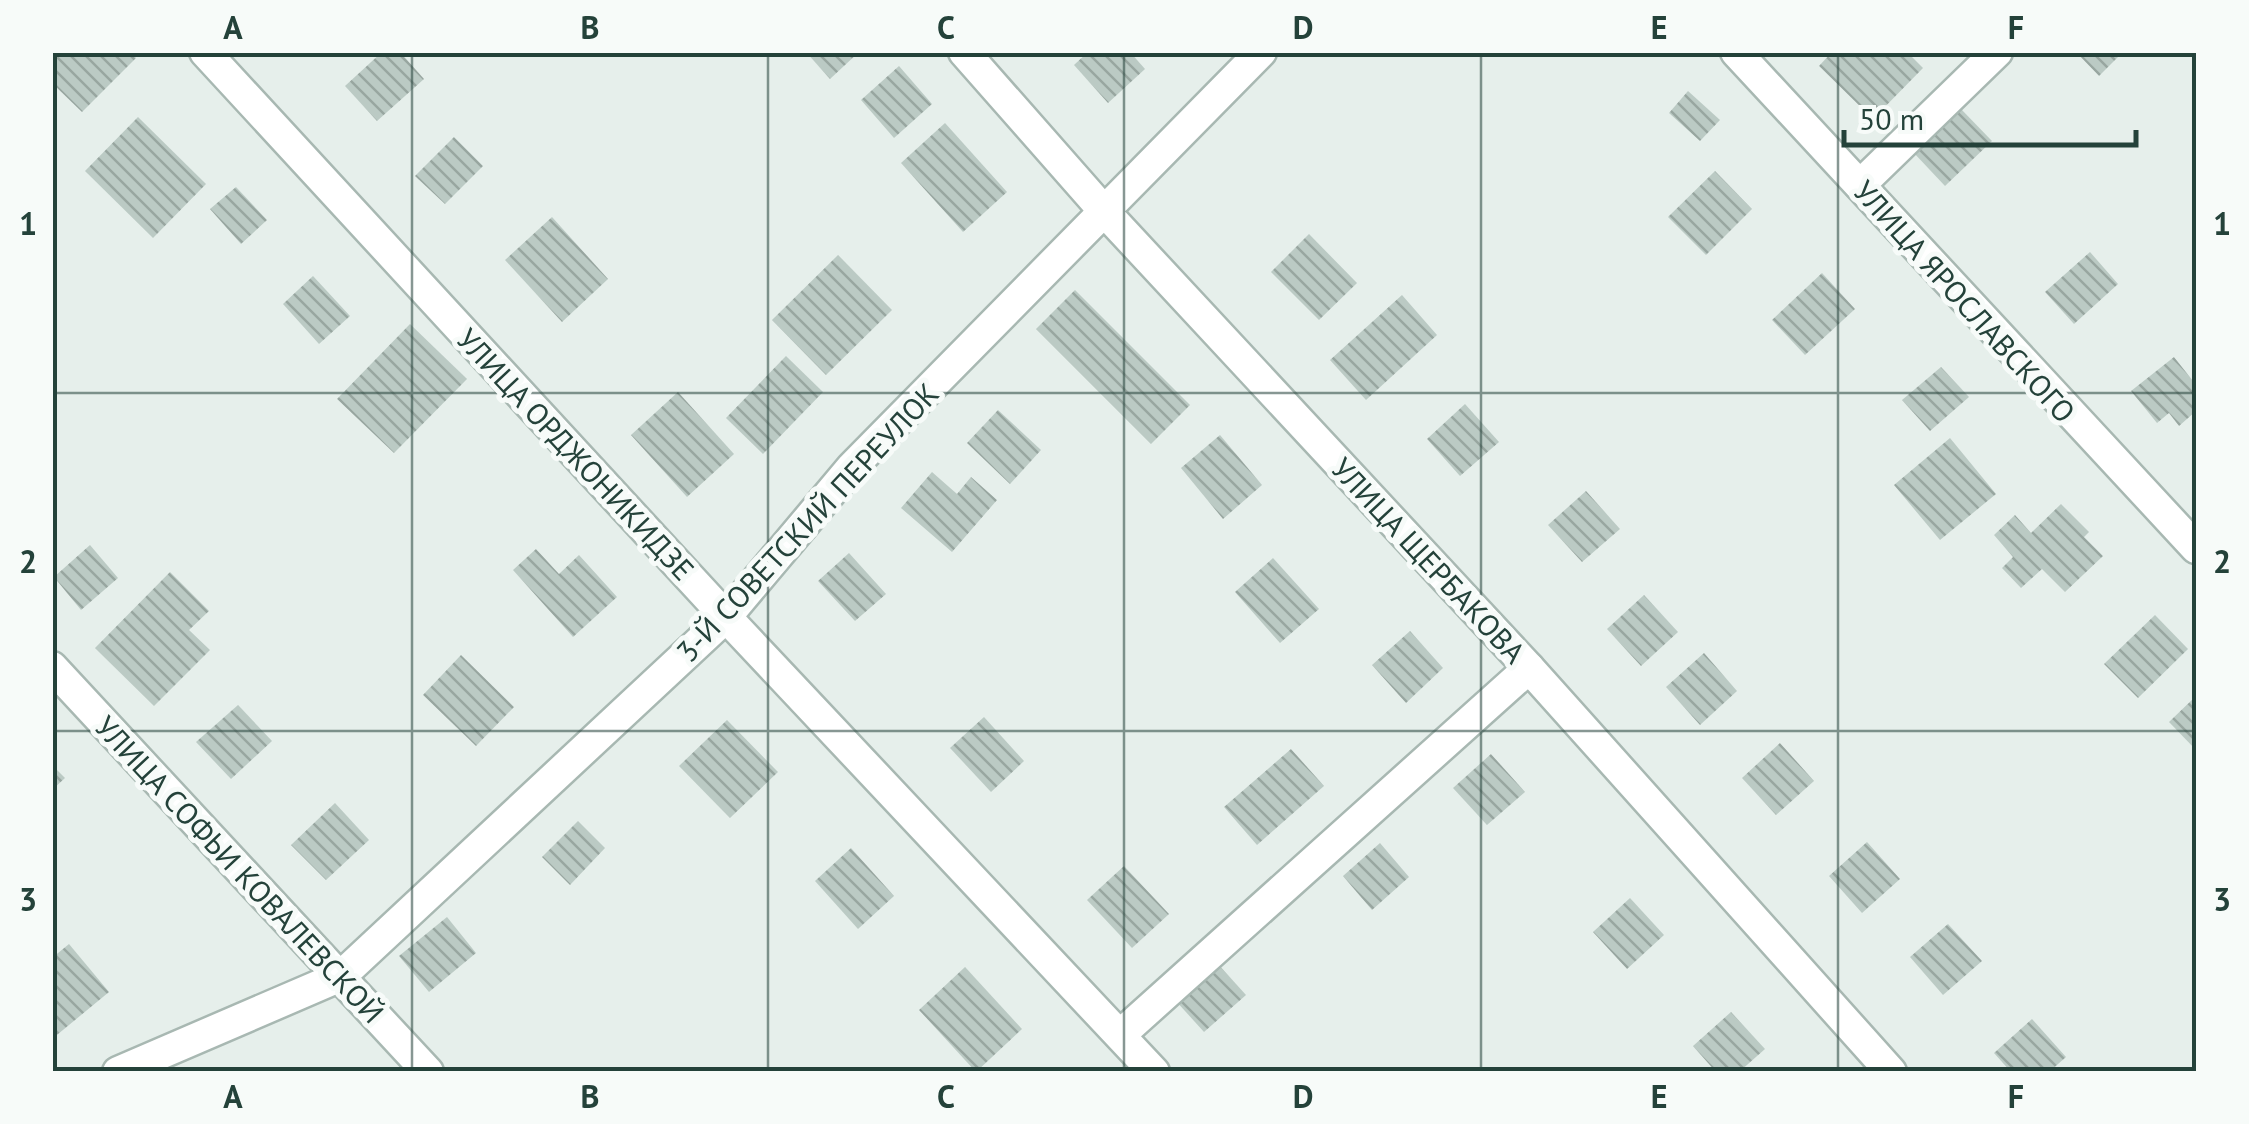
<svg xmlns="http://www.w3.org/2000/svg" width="2249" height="1124" viewBox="0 0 2249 1124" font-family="'PT Sans',sans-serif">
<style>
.building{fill:url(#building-back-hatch)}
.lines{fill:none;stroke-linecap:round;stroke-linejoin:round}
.street-casing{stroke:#a8b8b2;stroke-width:35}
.street{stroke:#fff;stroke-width:30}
.grid{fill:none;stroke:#24423a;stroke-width:2.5;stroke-opacity:0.55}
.labels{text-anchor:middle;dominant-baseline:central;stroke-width:10;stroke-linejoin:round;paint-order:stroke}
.street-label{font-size:30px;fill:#24423a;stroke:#f7fbf9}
.neatline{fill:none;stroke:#24423a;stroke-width:4}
.grid-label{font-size:32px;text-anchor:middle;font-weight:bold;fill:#24423a}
</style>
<defs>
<pattern id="building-back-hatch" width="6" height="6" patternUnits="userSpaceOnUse" patternTransform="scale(2.5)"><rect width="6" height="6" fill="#bbcac4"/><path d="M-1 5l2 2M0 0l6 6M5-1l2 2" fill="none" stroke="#98a6a0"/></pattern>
</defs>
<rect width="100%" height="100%" fill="#e6efeb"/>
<g class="building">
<path d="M60 52H130L136 58 82 112 52 83V60Z"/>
<path d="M382 52H400L424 79 377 121 345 86Z"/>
<path d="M806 52H859L830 79Z"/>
<path d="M1088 52H1130L1145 69 1108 103 1074 65Z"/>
<path d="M1832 52H1907L1923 68 1873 119 1819 66Z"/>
<path d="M2076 52H2123L2099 76Z"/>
<path d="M899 66 932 104 894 138 861 100Z"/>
<path d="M1688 91 1720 120 1700 141 1669 113Z"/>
<path d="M1960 108 1992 141 1945 186 1913 152Z"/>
<path d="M138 117 206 184 153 238 85 171Z"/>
<path d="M945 123 1007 192 963 232 901 163Z"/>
<path d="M454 137 483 166 445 204 415 176Z"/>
<path d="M1715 171 1752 209 1706 255 1668 217Z"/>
<path d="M236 187 267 220 241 244 210 209Z"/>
<path d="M552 217 608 279 562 322 505 260Z"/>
<path d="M1309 234 1357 283 1319 320 1271 272Z"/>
<path d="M2090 252 2118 284 2074 324 2045 292Z"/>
<path d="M838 255 892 310 826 375 772 320Z"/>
<path d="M1822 273 1855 309 1805 355 1772 320Z"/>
<path d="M313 276 350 316 319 344 283 304Z"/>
<path d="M1075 290 1190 405 1151 444 1036 329Z"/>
<path d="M1402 295 1437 335 1366 400 1330 360Z"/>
<path d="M410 324 467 379 394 453 337 399Z"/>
<path d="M786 356 823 392 763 454 726 418Z"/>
<path d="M2174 357 2193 381 2196 378V411L2179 426 2169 413 2157 423 2131 391Z"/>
<path d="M1941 367 1969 397 1930 431 1902 400Z"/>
<path d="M678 392 734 454 687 497 631 435Z"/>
<path d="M1465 404 1499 442 1460 476 1427 439Z"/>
<path d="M998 410 1041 450 1010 484 967 443Z"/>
<path d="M1220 435 1262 485 1223 519 1181 468Z"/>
<path d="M1950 438 1996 494 1940 540 1894 485Z"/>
<path d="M932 472 957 494 971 477 997 500 952 552 901 508Z"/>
<path d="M1586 491 1620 529 1582 562 1548 525Z"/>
<path d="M2061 504 2089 532 2084 537 2103 556 2065 592 2042 569 2021 588 2002 568 2013 557 1994 535 2015 515 2031 533Z"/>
<path d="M90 545 118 578 81 610 54 577Z"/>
<path d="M536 549 559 574 579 555 617 597 573 637 513 570Z"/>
<path d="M849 553 886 594 855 621 818 581Z"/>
<path d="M1273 558 1319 609 1280 643 1235 592Z"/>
<path d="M170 572 209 611 189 630 210 650 154 706 95 648Z"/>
<path d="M1644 595 1678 632 1641 666 1607 629Z"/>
<path d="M2155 615 2188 649 2138 698 2104 664Z"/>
<path d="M1410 631 1443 668 1406 703 1372 665Z"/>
<path d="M1704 653 1737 691 1700 725 1666 687Z"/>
<path d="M461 655 514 707 476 746 423 695Z"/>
<path d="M2196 696V750L2169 722Z"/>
<path d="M238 705 272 741 231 779 196 742Z"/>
<path d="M984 717 1024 761 991 792 950 748Z"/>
<path d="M727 720 778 772 730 818 679 766Z"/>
<path d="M1780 743 1814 781 1776 815 1742 778Z"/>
<path d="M1291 749 1324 786 1257 845 1224 807Z"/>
<path d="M1491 754 1525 792 1487 825 1453 788Z"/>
<path d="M52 765 65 778 52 790Z"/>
<path d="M335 803 369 840 326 880 291 845Z"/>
<path d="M578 821 605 848 570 885 542 857Z"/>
<path d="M1867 842 1900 879 1862 913 1829 876Z"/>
<path d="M1380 843 1409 877 1372 910 1343 876Z"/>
<path d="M851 848 894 896 858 929 815 881Z"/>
<path d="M1124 866 1169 914 1132 948 1087 900Z"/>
<path d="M1630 898 1664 935 1627 969 1593 932Z"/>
<path d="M447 917 476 953 429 992 399 956Z"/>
<path d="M1948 924 1982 961 1943 995 1910 957Z"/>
<path d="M69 944 109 992 52 1039V958Z"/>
<path d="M1217 963 1246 995 1204 1032 1175 1000Z"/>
<path d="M965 967 1022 1029 976 1072 919 1010Z"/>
<path d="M1731 1012 1765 1049 1739 1072H1716L1693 1046Z"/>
<path d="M2032 1019 2066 1057 2049 1072H2011L1994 1053Z"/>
</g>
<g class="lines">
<defs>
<g id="street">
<path d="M205 52 726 617 1154 1072"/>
<path d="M964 52 1104 211 1529 668 1891 1072"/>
<path d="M1736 52 2196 548"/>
<path d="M1860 185 1997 52"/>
<path d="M52 667 428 1072"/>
<path d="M1120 1035 1529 668"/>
<path d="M118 1072 341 976 726 617 852 467 1261 52"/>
</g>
</defs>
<use href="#street" class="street-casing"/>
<use href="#street" class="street"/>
</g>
<path class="grid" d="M412 52V1072M768 52V1072M1124 52V1072M1481 52V1072M1838 52V1072M52 393H2196M52 731H2196"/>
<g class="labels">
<g class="street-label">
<text transform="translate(1965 301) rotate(48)">УЛИЦА ЯРОСЛАВСКОГО</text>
<text transform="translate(576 454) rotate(47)">УЛИЦА ОРДЖОНИКИДЗЕ</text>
<text transform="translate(807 522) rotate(-47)">3-Й СОВЕТСКИЙ ПЕРЕУЛОК</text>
<text transform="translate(1429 560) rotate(47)">УЛИЦА ЩЕРБАКОВА</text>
<text transform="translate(240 869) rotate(47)">УЛИЦА СОФЬИ КОВАЛЕВСКОЙ</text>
</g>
</g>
<rect width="2249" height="1124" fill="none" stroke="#f7fbf9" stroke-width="110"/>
<path d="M1844 130v15h292v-15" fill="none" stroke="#24423a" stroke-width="5"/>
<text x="1859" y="130" font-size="30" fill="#24423a" stroke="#f7fbf9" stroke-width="8" paint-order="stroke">50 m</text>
<rect x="55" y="55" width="2139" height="1014" class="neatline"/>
<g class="grid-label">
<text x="233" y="39">A</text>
<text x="590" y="39">B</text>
<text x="946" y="39">C</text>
<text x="1303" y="39">D</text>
<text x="1659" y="39">E</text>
<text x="2016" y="39">F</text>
<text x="28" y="235">1</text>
<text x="2222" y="235">1</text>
<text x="28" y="573">2</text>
<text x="2222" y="573">2</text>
<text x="28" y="911">3</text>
<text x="2222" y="911">3</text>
<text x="233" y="1108">A</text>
<text x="590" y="1108">B</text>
<text x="946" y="1108">C</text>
<text x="1303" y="1108">D</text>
<text x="1659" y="1108">E</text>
<text x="2016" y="1108">F</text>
</g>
</svg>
